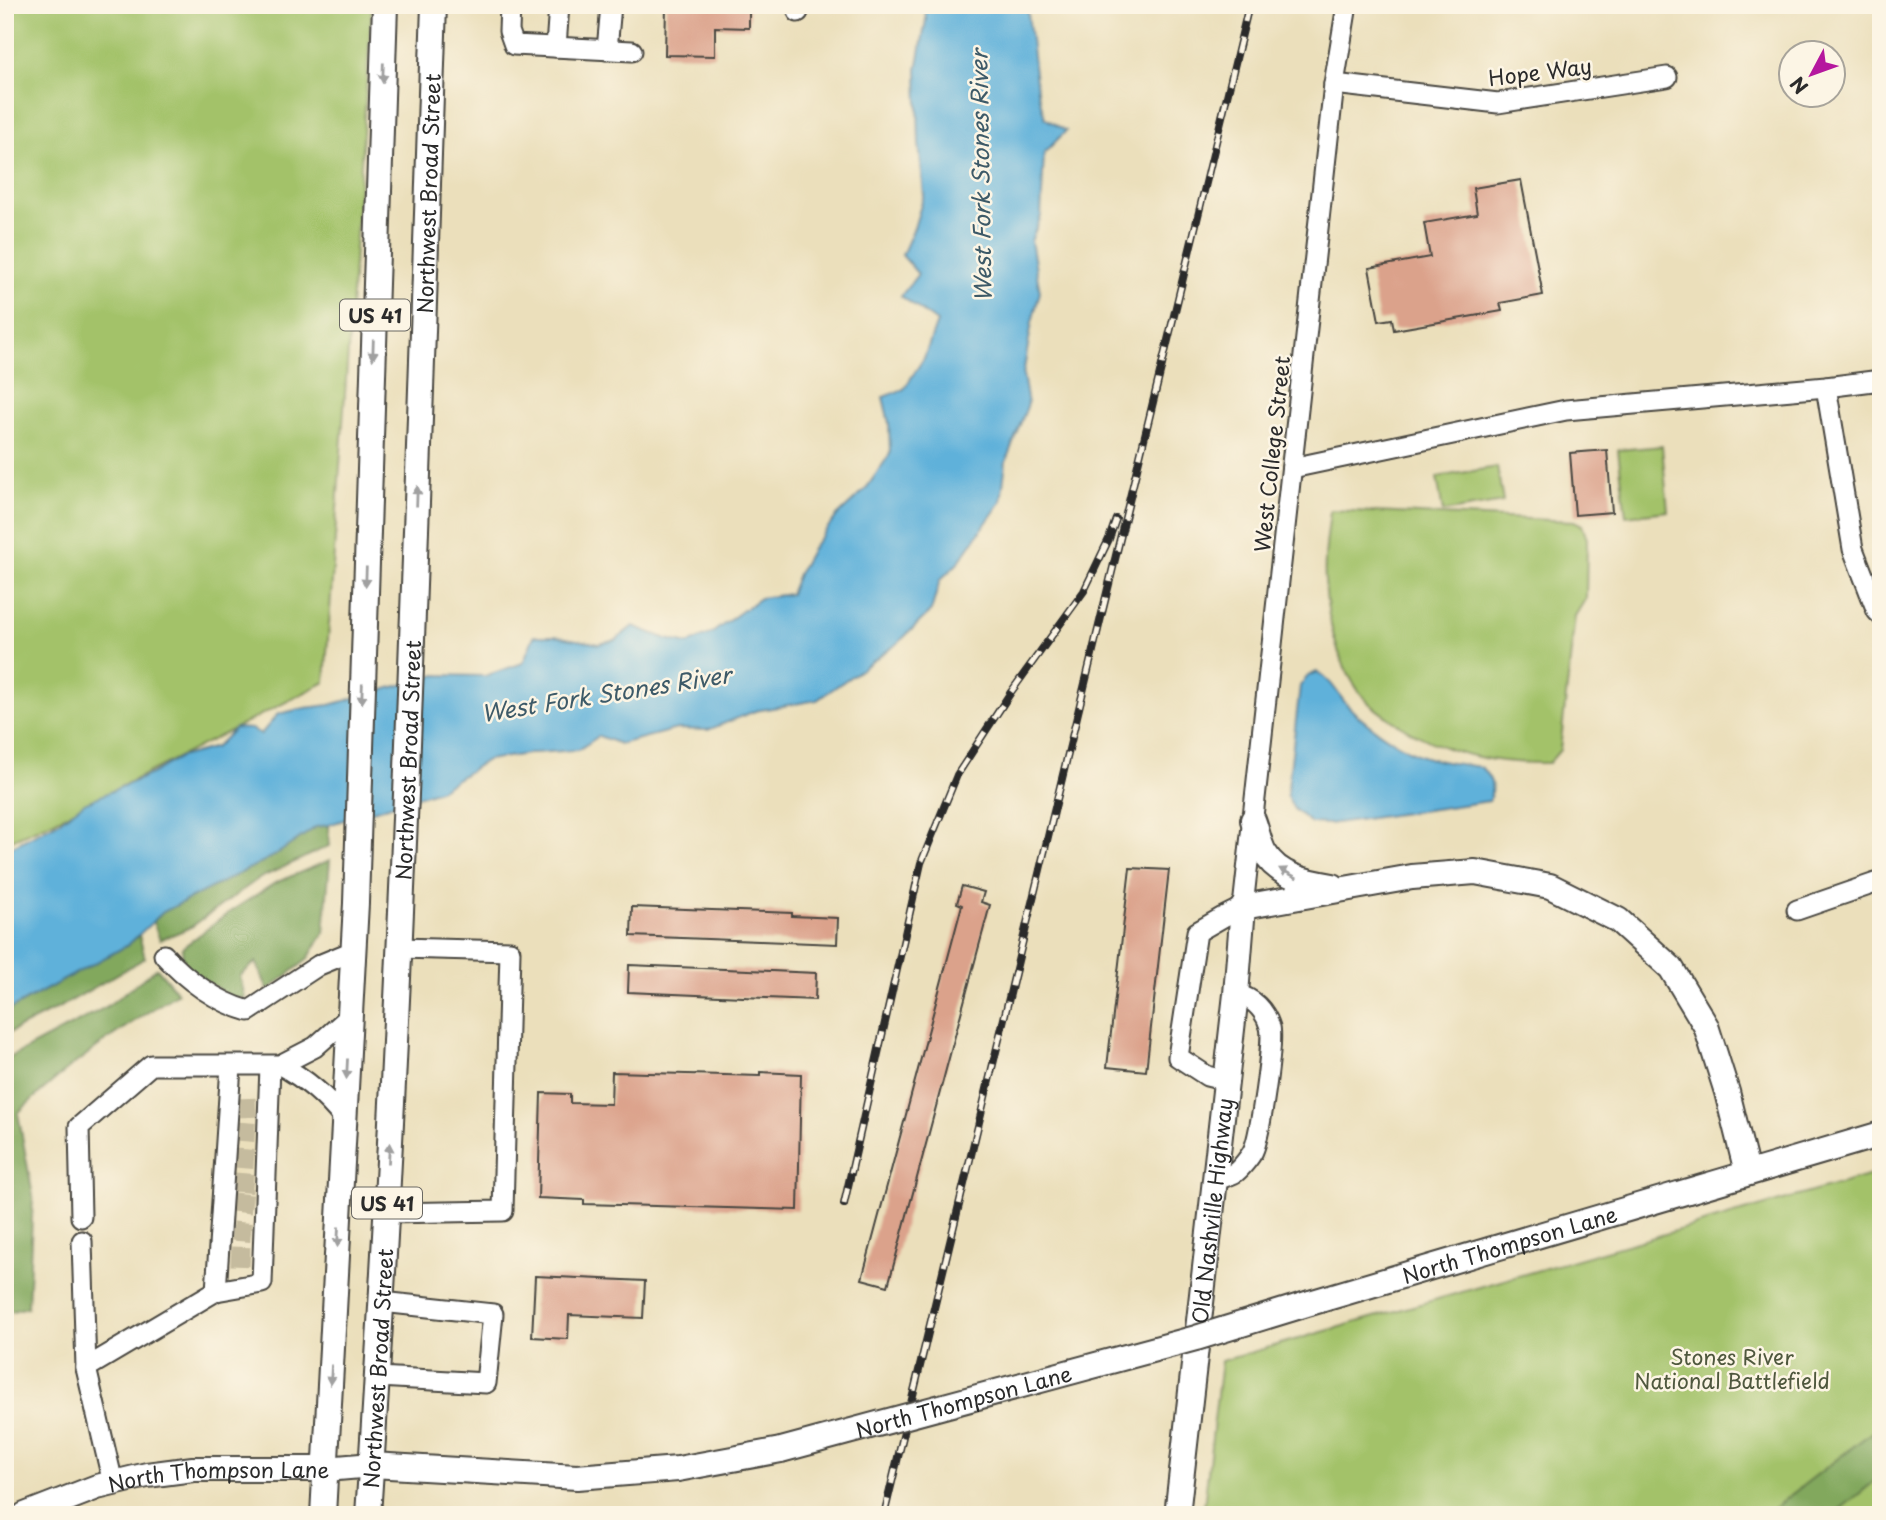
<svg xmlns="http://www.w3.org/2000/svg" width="1886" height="1520" viewBox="0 0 1886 1520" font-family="'Playpen Sans',sans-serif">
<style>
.green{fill:#a3c269;stroke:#67764a;stroke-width:2}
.forest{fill:#82a85d;stroke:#566a44;stroke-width:2}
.water{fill:#5fb1da;stroke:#456e82;stroke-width:2}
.building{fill:#dba28b}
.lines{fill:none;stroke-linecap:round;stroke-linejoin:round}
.minor-tunnel{stroke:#c5bb9e;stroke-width:19;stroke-dasharray:19 10;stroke-linecap:butt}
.minor-casing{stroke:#484641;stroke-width:23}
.major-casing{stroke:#484641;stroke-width:28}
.minor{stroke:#fff;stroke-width:19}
.major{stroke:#fff;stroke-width:24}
.rail-casing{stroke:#2b2b2b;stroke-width:8}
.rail{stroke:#fcf5e5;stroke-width:5;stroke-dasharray:16;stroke-linecap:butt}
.major-bridge-casing{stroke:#484641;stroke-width:28;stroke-linecap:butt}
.major-bridge{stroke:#fff;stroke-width:24}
.oneway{fill:#a0a0a0}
.labels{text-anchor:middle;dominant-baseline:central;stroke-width:5;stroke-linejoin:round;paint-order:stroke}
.shield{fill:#fcf5e5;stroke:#6a6863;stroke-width:2}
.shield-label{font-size:19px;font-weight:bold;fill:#2b2b2b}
.street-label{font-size:21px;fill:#2b2b2b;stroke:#fcf5e5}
.park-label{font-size:21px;fill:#4f583e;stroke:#fcf5e5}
.water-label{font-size:23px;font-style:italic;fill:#3d5a68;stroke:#fcf5e5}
</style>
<rect width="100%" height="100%" fill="#fcf5e5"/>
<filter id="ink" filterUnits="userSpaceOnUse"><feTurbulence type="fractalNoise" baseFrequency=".0143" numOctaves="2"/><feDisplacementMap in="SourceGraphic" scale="14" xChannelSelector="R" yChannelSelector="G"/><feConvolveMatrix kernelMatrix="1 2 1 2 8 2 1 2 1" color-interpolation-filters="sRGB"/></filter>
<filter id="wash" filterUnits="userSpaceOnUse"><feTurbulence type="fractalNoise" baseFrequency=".00686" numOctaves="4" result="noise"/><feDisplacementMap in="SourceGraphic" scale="28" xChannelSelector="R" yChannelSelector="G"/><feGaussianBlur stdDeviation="1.57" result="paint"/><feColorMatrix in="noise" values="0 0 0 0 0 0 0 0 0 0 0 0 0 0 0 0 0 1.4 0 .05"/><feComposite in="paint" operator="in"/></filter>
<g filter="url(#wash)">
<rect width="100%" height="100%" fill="#ebdfbb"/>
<g class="green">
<path d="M5 5H372L325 682 50 823 5 843Z"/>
<path d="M1662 446 1668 511 1626 516 1618 450Z"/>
<path d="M1497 467 1503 502 1443 512 1437 477Z"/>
<path d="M1330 510 1574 521 1582 525 1587 539 1586 598 1575 616 1560 750 1549 763C1491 764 1445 754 1396 723 1386 716 1374 709 1366 700 1338 668 1327 621 1325 580 1323 557 1328 534 1330 510Z"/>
<path d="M1881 1172V1515H1203L1221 1361Z"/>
</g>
<g class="forest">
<path d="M328 825 329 846 258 879 191 927 160 940 153 922 163 912 274 856 316 827Z"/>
<path d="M330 860 324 933 307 960 268 990 256 962 240 976 245 998H232L183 966 182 948 231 911 275 883Z"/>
<path d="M139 935 145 958 62 1006 5 1035V1012L128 945Z"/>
<path d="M157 968 178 993C122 1028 66 1066 18 1113L33 1196 28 1307 5 1313V1060L106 1007Z"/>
<path d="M1881 1425V1476L1833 1515H1765Z"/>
</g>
<g class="water">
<path d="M925 5H1027L1037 90 1045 118 1066 131 1044 153 1041 216 1031 241 1040 292 1032 322 1023 375 1028 404 1006 461 1001 502 957 564 940 580 931 611 897 644 817 700 755 711 708 730 677 729 620 744 599 736 578 750 534 753 487 760 439 790 328 825 316 827 274 856 163 912 128 945 5 1012V850L57 823 84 803 151 774 180 757 216 747 235 728 252 729 261 734 278 714 305 708 330 705 436 675 485 676 523 663 534 636H555L599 644 616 640 633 626 667 639 688 644 712 633 760 598 790 594 798 574 813 547 837 516 865 490 890 454 889 423 883 397 904 389 924 358 937 322 901 296 918 274 902 255 914 228 924 195 919 144 917 70 926 20Z"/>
<path d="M1317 672C1336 684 1336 694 1350 708 1366 725 1395 744 1417 754 1436 762 1460 764 1481 767 1492 780 1494 784 1489 801L1329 824 1311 823 1294 809 1287 796 1300 686 1308 676Z"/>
</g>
<g id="blocks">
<g class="building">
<path d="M666 5H749V28L715 27V56L665 55Z"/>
<path d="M1521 180 1543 295 1500 303 1502 311 1394 330 1392 319 1379 321 1369 268 1430 257 1424 223 1477 214 1473 188Z"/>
<path d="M1607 450 1612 512 1575 515 1570 453Z"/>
<path d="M1130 868 1169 870 1146 1071 1107 1067Z"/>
<path d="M962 886 984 892 981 902 990 905 888 1286 862 1279 962 905 957 903Z"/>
<path d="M632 907 792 913V916L838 918 837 944 631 936Z"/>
<path d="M629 965 816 973 815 1000 628 992Z"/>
<path d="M612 1072 760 1076V1072L801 1074 798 1210 584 1204V1200L538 1198 541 1093 570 1094V1103L611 1104Z"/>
<path d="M535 1276 645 1281 643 1318 569 1315 568 1339 532 1337Z"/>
</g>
</g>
</g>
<g filter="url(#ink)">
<use href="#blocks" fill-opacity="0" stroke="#484641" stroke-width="2"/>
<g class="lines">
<g class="minor-tunnel">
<path d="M237 1108 263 1107"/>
<path d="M236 1131 263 1133"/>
<path d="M235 1158 262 1160"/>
<path d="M234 1182 261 1184"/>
<path d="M233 1202 259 1205"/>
<path d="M232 1231 259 1233"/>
<path d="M231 1256 258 1257"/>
</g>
<defs>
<g id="minor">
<path d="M510 5 509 31 514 45 632 51"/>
<path d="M798 12 799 5"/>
<path d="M556 47 559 5"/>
<path d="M607 50 611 5"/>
<path d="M1334 84 1498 103 1667 77"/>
<path d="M1826 387 1853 549 1877 611 1881 615"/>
<path d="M1292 468 1566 410 1826 387 1881 380"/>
<path d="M1797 910 1881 881"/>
<path d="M164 955C186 980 217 1002 249 1011L319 965 353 951"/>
<path d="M280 1065C306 1079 326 1096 344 1119"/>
<path d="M1227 1081 1207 1076 1178 1057 1197 932 1223 917 1243 907 1334 84 1347 5"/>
<path d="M1215 1180C1221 1178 1230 1176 1236 1172 1241 1168 1250 1157 1253 1151 1260 1137 1274 1041 1270 1027 1265 1010 1253 998 1236 994"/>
<path d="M386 1213 503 1211 510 951 400 948"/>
<path d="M81 1217 79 1127 151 1065H280L315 1047 350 1016"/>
<path d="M82 1241 86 1368 113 1483"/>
<path d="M216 1291 262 1283 270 1066"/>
<path d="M86 1368 216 1291 231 1066"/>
<path d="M378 1377 486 1383 493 1314 382 1302"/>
</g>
<g id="major">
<path d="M1253 820C1257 830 1259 843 1264 852 1278 877 1308 882 1333 886"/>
<path id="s1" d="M1310 1303 1881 1134"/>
<path id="s2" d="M25 1515 97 1487 147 1475 193 1469H326L372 1465 577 1477 678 1469 781 1450"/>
<path d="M323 1515 356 903 385 5"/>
<path id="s3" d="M368 1515C402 1012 417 509 434 5"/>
<path id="s4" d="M1177 1515 1236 994 1243 907 1412 877 1475 872 1550 886 1618 920 1671 968 1706 1026 1727 1092 1747 1172"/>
</g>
</defs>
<use href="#minor" class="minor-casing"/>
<use href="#major" class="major-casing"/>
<use href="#minor" class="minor"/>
<use href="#major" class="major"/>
<defs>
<g id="rail">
<path d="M844 1204 921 863 957 775 1011 692 1084 591 1109 539 1116 519"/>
<path d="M884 1515 1249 5"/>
</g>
</defs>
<use href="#rail" class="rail-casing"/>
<use href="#rail" class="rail"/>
<defs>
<g id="major-bridge">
<path id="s5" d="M781 1450 1196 1338 1310 1303"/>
</g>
</defs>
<use href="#major-bridge" class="major-bridge-casing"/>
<use href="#major-bridge" class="major-bridge"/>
</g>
<defs><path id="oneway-solid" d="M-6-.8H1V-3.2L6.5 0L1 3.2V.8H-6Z" transform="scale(1.75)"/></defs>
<g class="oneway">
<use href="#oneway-solid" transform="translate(383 73) rotate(92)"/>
<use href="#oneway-solid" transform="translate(373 350) rotate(92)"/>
<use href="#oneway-solid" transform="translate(417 496) rotate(-88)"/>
<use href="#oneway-solid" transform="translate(366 577) rotate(92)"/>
<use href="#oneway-solid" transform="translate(362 694) rotate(92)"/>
<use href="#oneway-solid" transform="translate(1288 873) rotate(-152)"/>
<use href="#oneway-solid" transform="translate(347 1069) rotate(93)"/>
<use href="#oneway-solid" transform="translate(389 1153) rotate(-87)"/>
<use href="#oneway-solid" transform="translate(338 1237) rotate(93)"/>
<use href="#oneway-solid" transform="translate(331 1375) rotate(93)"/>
</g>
</g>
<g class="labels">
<g class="shield">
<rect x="340" y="299.5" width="70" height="31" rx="5"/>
<rect x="352" y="1187.5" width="70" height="31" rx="5"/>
</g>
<g class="shield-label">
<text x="375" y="315">US 41</text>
<text x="387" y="1203">US 41</text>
</g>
<g class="street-label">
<text transform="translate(1540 71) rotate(-7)">Hope Way</text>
<text stroke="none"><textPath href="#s3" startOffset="1323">Northwest Broad Street</textPath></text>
<text transform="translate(1271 454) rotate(-84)">West College Street</text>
<text stroke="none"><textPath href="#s3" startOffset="756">Northwest Broad Street</textPath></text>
<text stroke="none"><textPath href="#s4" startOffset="306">Old Nashville Highway</textPath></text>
<text stroke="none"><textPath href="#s1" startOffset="208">North Thompson Lane</textPath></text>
<text stroke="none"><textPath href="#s3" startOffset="147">Northwest Broad Street</textPath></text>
<text stroke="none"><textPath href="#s5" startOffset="189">North Thompson Lane</textPath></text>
<text stroke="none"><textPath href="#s2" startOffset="200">North Thompson Lane</textPath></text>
</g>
<g class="park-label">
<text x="1732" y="1356">Stones River<tspan x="1732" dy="24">National Battlefield</tspan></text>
</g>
<g class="water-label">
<text transform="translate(980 176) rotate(-91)">West Fork Stones River</text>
<text transform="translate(606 693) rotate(-9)">West Fork Stones River</text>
</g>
</g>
<rect width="1886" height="1520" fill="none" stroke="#fcf5e5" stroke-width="28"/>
<g transform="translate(1812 74) rotate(229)"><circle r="33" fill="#fcf5e5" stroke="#a8a49b" stroke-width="2"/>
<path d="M0-5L12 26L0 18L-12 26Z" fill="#b5179e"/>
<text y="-10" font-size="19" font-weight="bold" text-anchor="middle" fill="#2b2b2b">N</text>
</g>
</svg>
